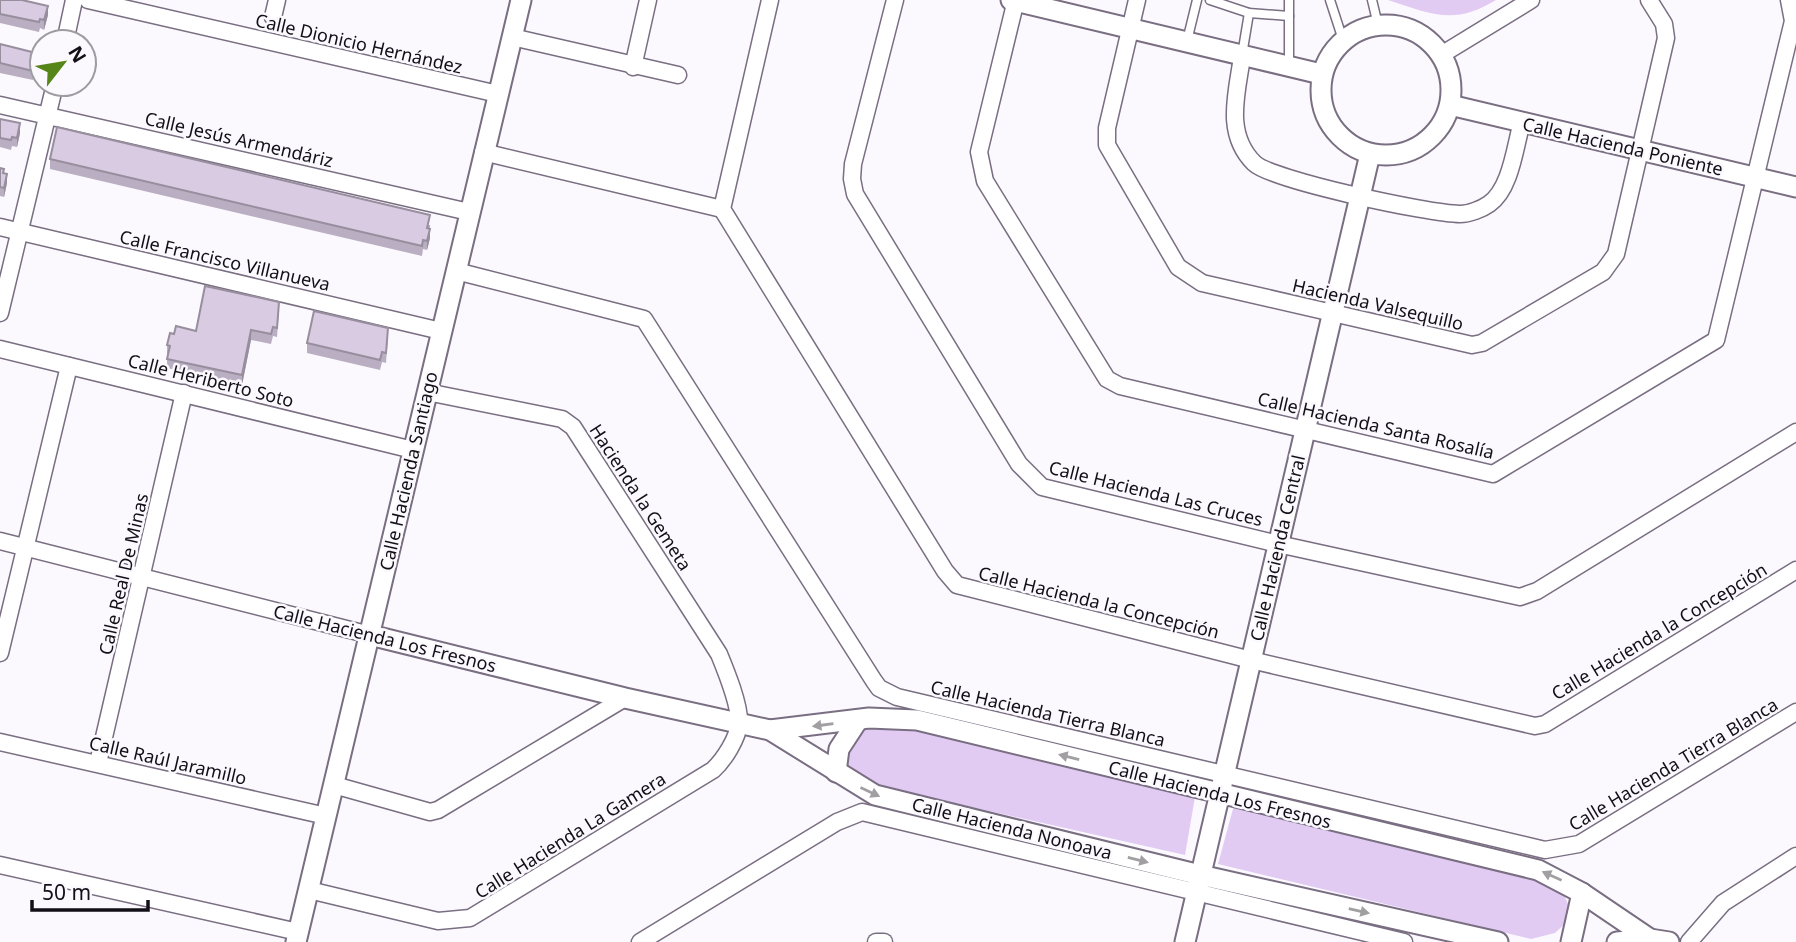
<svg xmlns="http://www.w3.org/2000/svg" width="1796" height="942" viewBox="0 0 1796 942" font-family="'Noto Sans',sans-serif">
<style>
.green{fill:#e1cbf3}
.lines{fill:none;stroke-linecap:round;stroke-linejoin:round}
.service-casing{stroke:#796e82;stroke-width:11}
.minor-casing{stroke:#796e82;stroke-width:19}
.tertiary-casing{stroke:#796e82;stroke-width:23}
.service{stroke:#fff;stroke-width:8}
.minor{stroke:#fff;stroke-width:16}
.tertiary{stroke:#fff;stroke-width:19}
.wall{fill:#baafc2}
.shaded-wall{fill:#978e9e}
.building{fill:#d8cbe2;stroke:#978e9e;stroke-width:2}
.oneway{fill:#a19fa2}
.labels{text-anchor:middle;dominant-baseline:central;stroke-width:5;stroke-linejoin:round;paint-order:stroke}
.street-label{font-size:18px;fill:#130f17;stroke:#fcf9fe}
</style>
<rect width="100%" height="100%" fill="#fcf9fe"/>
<g class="green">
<path d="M1388 0H1496C1454 26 1431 14 1388 0Z"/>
<path d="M883 721 1195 797 1185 855 891 789 867 781 844 764 846 739 862 724Z"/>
<path d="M1234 805 1536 874 1560 887 1569 906 1568 921 1555 933 1531 939 1218 864Z"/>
</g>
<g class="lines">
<defs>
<g id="service">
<path d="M1210 0 1249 13 1289 16"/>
<path d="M1289 0V67"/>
<path d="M1330 0 1343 40"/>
<path d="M1372 0 1378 25"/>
<path d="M1187 41 1197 0"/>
<path d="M1242 55 1249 13"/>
</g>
<g id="minor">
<path d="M88 0 498 94"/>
<path d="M770 0 722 209 945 571 957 585 1251 660 1535 726 1545 724 1796 570"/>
<path d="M895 0 853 164 852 179 855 194 1019 464 1042 487 1278 544 1520 597 1537 591 1796 432"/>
<path d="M1016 0 979 152 985 181 1107 379 1120 386 1493 474 1716 340 1793 21 1789 0"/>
<path d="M1137 0 1107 128V145L1178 267 1202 283 1472 345 1482 343 1603 272 1616 254 1666 38 1664 24 1649 0"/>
<path d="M273 17 277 0"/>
<path d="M512 37 678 75"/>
<path d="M65 42 74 0"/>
<path d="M1441 55 1531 0"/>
<path d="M1242 57C1237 93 1224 133 1254 163 1271 180 1430 214 1460 214 1469 214 1482 209 1489 204 1511 189 1515 146 1522 122"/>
<path d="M633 67 648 0"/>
<path d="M0 105 469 212"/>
<path d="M483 152 722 209"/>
<path d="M0 227 441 331"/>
<path d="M456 271 644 319 874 681 879 688 897 697 1545 850 1579 844 1796 712"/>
<path d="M0 313 55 84"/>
<path d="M0 349 413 450"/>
<path d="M0 541 370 635"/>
<path d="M0 653 69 366"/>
<path d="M0 742 326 816"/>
<path d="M98 763 184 393"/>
<path d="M334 785 430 812 438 810 625 698"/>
<path d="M0 865 298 932"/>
<path d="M309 890 438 921 470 918 713 770C724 760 738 738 739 723 740 705 726 671 719 654L573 427 562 419 427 392"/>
<path d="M640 942 837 822 862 812 1404 942"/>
<path d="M876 942H884"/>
<path d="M1689 942 1723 903 1796 856"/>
</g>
<g id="tertiary">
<path d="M1011 0 1321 74"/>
<circle cx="1386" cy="90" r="65"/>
<path d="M1450 105 1796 187"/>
<path d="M370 635 625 698 770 730 875 795 1200 875 1498 942"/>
<path d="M770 730 869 718 917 720 1538 870 1582 893 1650 939"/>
<path d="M836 772 839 749 858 720"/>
<path d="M296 942 521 0"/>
<path d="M1185 942 1370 154"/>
<path d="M1571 942 1582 893"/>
<path d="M1617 942 1650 939 1669 942"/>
</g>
</defs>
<use href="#service" class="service-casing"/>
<use href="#minor" class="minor-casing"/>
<use href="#tertiary" class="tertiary-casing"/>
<use href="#service" class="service"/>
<use href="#minor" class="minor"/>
<use href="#tertiary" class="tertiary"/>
</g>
<g class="wall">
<path d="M0 0 48 15 44 30 40 28 39 32 0 23Z"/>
<path d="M0 44 32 56 36 66 33 80 0 73Z"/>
<path d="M0 119 20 133 17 147 12 146 11 150 0 147Z"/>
<path d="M50 159 430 225V238L427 250 423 249 422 256 50 169Z"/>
<path d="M0 168 4 173 7 183 4 197 0 196Z"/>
<path d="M279 312 277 337 273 336 271 344 251 340 242 385 167 368V345L174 334 196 331Z"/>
<path d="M388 337 386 363 382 362 380 370 307 353V343Z"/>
</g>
<g class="shaded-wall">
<path d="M48 6V15L44 30V20Z"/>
<path d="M36 56V66L33 80V71Z"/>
<path d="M20 123V133L17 147V138Z"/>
<path d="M7 174V183L4 197V188Z"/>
<path d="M430 229V238L427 250V241Z"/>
<path d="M251 330V340L242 385V375Z"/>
</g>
<g class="building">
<path d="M0 0H22L48 6 44 20 40 19 39 22 0 14Z"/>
<path d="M0 44 32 52 31 55 36 56 33 71 0 63Z"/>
<path d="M0 119 20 123 17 138 12 137 11 140 0 138Z"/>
<path d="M57 127 430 215 427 228 430 229 427 241 423 240 422 246 50 159Z"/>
<path d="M0 168 4 169 3 173 7 174 4 188 0 187Z"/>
<path d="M205 286 279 302 277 328 273 327 271 334 251 330 242 375 167 359 170 346 167 345 170 333 174 334 176 326 196 331Z"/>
<path d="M314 311 388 328 386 353 382 352 380 360 307 343Z"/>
</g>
<defs><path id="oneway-solid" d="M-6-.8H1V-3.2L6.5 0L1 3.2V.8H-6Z" transform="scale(1.75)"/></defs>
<g class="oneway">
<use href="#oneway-solid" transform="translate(823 725) rotate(172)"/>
<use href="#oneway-solid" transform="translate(1069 757) rotate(-166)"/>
<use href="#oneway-solid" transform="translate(870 792) rotate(25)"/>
<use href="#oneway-solid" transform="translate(1138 860) rotate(14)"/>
<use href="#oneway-solid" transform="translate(1552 876) rotate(-156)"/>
<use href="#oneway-solid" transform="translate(1359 911) rotate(13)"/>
</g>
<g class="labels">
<g class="street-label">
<text transform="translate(359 43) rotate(13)">Calle Dionicio Hernández</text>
<text transform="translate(239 139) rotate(13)">Calle Jesús Armendáriz</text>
<text transform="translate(1623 146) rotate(13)">Calle Hacienda Poniente</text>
<text transform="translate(225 260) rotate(13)">Calle Francisco Villanueva</text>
<text transform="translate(1378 304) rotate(13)">Hacienda Valsequillo</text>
<text transform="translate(211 380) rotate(14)">Calle Heriberto Soto</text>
<text transform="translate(1376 425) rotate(13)">Calle Hacienda Santa Rosalía</text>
<text transform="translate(408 471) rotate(-77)">Calle Hacienda Santiago</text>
<text transform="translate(1156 493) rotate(14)">Calle Hacienda Las Cruces</text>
<text transform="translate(641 497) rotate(57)">Hacienda la Gemeta</text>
<text transform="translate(1277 548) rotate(-77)">Calle Hacienda Central</text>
<text transform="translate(123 574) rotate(-77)">Calle Real De Minas</text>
<text transform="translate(1099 602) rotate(14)">Calle Hacienda la Concepción</text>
<text transform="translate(1659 631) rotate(-31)">Calle Hacienda la Concepción</text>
<text transform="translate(385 638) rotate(14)">Calle Hacienda Los Fresnos</text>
<text transform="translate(1048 713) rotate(13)">Calle Hacienda Tierra Blanca</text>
<text transform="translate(168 760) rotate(13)">Calle Raúl Jaramillo</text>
<text transform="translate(1673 764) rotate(-31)">Calle Hacienda Tierra Blanca</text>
<text transform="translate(1220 794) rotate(14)">Calle Hacienda Los Fresnos</text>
<text transform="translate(1012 828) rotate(14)">Calle Hacienda Nonoava</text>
<text transform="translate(570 835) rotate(-32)">Calle Hacienda La Gamera</text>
</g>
</g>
<g transform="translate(63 63) rotate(59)"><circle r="33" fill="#fcf9fe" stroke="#9f9ba2" stroke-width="2"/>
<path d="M0-5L12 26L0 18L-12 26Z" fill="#578618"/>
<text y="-10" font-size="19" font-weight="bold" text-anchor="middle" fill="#130f17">N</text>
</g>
<path d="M32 900v10h116v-10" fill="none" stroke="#130f17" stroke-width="3.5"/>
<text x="42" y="900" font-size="21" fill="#130f17" stroke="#fcf9fe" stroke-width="5" paint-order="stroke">50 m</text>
</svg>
